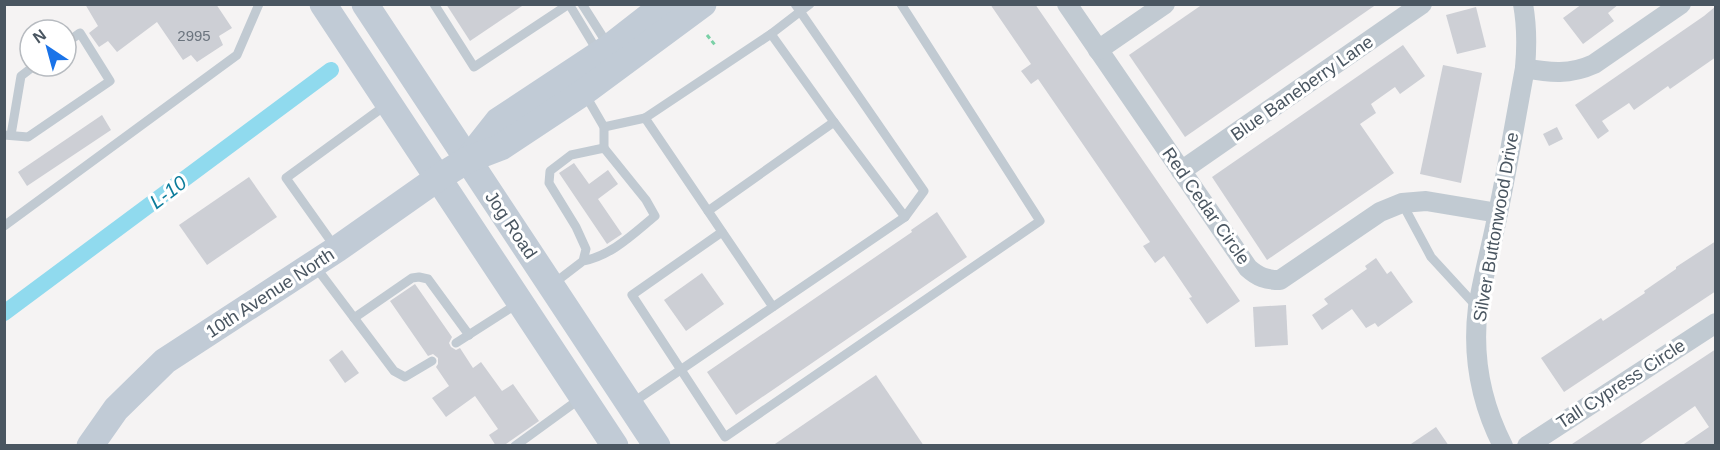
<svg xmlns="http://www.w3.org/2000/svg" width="1720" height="450" viewBox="0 0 1720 450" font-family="Helvetica,sans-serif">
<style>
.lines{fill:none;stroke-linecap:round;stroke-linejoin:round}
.canal{stroke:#90daee;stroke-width:16}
.building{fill:#cdcfd5}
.path{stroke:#7ad0a6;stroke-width:3;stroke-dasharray:4.5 3;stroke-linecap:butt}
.lane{stroke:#c1cad2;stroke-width:9}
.street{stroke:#c1cad2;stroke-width:20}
.secondary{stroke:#c1cbd6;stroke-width:27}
.labels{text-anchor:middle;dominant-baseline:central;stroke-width:6;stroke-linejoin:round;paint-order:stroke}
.number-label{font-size:15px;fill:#6b747e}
.street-label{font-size:18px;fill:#4a5661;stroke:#fff}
.water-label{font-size:20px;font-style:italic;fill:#0c7c9b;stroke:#fff}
</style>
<rect width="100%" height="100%" fill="#f5f3f3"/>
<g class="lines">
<path class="canal" d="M4 313 331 70"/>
</g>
<g class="building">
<path d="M85 4H216L232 28 219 36 223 45 197 62 191 55 183 60 157 22 117 52 108 41 99 47 89 33 98 26Z"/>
<path d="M446 4H525L470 41Z"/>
<path d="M990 4H1035L1240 301 1207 324 1189 298 1192 297 1164 256 1155 263 1143 246 1150 242 1069 124 1038 79 1031 84 1021 71 1031 64Z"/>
<path d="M1203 4H1377L1185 137 1129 55Z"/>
<path d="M1582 4H1619L1608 13 1614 21 1583 44 1563 18Z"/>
<path d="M1716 6V57L1670 89 1668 86 1634 110 1629 103 1602 121 1609 131 1598 139 1575 105 1704 16Z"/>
<path d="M1476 7 1486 47 1457 54 1446 15Z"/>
<path d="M1403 45 1425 76 1400 94 1395 87 1371 104 1376 113 1360 124 1394 173 1267 260 1212 177Z"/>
<path d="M1443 65 1482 73 1461 183 1420 174Z"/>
<path d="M102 115 111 130 27 186 18 172Z"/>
<path d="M1557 127 1563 139 1549 146 1543 134Z"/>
<path d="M574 163 589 184 608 170 618 184 598 199 622 234 607 244 559 173Z"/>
<path d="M249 177 277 217 207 265 179 225Z"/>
<path d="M937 212 967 257 736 415 707 372 912 232 911 230Z"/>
<path d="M1716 241V291L1564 392 1541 358 1601 318 1603 321 1645 293 1644 291 1676 269V267Z"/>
<path d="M1376 258 1387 274 1391 271 1413 302 1378 327 1375 323 1366 328 1352 309 1322 330 1312 315 1328 304 1324 299 1367 269 1365 266Z"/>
<path d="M702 273 724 304 686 331 664 300Z"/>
<path d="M415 284 452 337 449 343 451 347 456 350 460 348 473 368 481 362 502 391 513 384 539 421 503 446H496L489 435 498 429 475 396 446 417 432 398 449 386 436 367 438 364V358L433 354 428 356 390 301Z"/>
<path d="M1286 305 1288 345 1255 347 1253 307Z"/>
<path d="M1716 349V446H1681L1709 427 1695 406 1637 446H1569Z"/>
<path d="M342 350 359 373 345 383 329 360Z"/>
<path d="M876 375 924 446H772Z"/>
<path d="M1436 427 1449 446H1408Z"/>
</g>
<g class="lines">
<path class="path" d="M707 35 715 45"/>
<g class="lane">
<path d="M434 4 474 67 569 4"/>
<path d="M569 4 598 52"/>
<path d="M582 4 608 45"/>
<path d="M795 4 924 191 905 217"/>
<path d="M771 34 810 4"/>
<path d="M586 96 604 127V148"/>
<path d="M604 127 645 118"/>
<path d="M4 135 28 137 110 81 80 33 66 43"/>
<path d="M11 135 21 76 34 66"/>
<path d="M1402 203 1431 257 1477 307"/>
<path d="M708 211 645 118 771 34 834 122"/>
<path d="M4 226 237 55 259 4"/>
<path d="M722 232 632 295 725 437 1040 221 901 4"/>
<path d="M335 247 286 178 386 105"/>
<path d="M315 266 394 371 405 377 432 361"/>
<path d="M553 284 583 261 586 249 576 227 549 183 550 171 571 155 604 148 646 200 655 216C633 234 611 256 583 261"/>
<path d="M354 318 412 278 419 277 428 279 469 335"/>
<path d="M456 343 517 304"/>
<path d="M632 403 905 217 834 122 708 211 773 307"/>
<path d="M515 446 581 398"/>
</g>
<g class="street">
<path d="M1067 4 1248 268C1258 277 1266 280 1280 280L1380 212 1402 203 1426 201 1498 213"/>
<path d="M1098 50 1165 4"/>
<path d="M1525 68C1550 73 1570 75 1594 64L1681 4"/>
<path d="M1181 171 1422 4"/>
<path d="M1503 446C1481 403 1472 355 1478 307 1483 276 1492 244 1498 213 1508 165 1516 116 1525 68 1527 46 1527 26 1523 4"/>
<path d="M1527 446 1716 323"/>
</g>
<g class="secondary">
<path d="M323 4 615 446"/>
<path d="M365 4 657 446"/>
<path d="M468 159 498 121 610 47 665 4"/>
<path d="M90 446 116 409 165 361 337 249 438 178 467 160 501 147 584 92 703 4"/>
</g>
</g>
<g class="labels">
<g class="number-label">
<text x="194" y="35">2995</text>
</g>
<g class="street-label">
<text transform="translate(1302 88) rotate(-35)">Blue Baneberry Lane</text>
<text transform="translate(1206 206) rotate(55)">Red Cedar Circle</text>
<text transform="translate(511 225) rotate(56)">Jog Road</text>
<text transform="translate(1496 227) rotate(-80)">Silver Buttonwood Drive</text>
<text transform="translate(270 293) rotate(-33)">10th Avenue North</text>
<text transform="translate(1621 384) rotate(-33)">Tall Cypress Circle</text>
</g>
<g class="water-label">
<text transform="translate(168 192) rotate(-37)">L-10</text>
</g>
</g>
<rect width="1720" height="450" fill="none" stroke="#4a5661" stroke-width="12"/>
<g transform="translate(48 48) rotate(324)"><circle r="28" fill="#ffffff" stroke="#b7bbc0" stroke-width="1.5"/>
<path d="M0-4.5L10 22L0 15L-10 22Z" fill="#1a73e8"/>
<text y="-9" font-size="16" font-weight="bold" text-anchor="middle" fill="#4a5661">N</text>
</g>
</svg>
